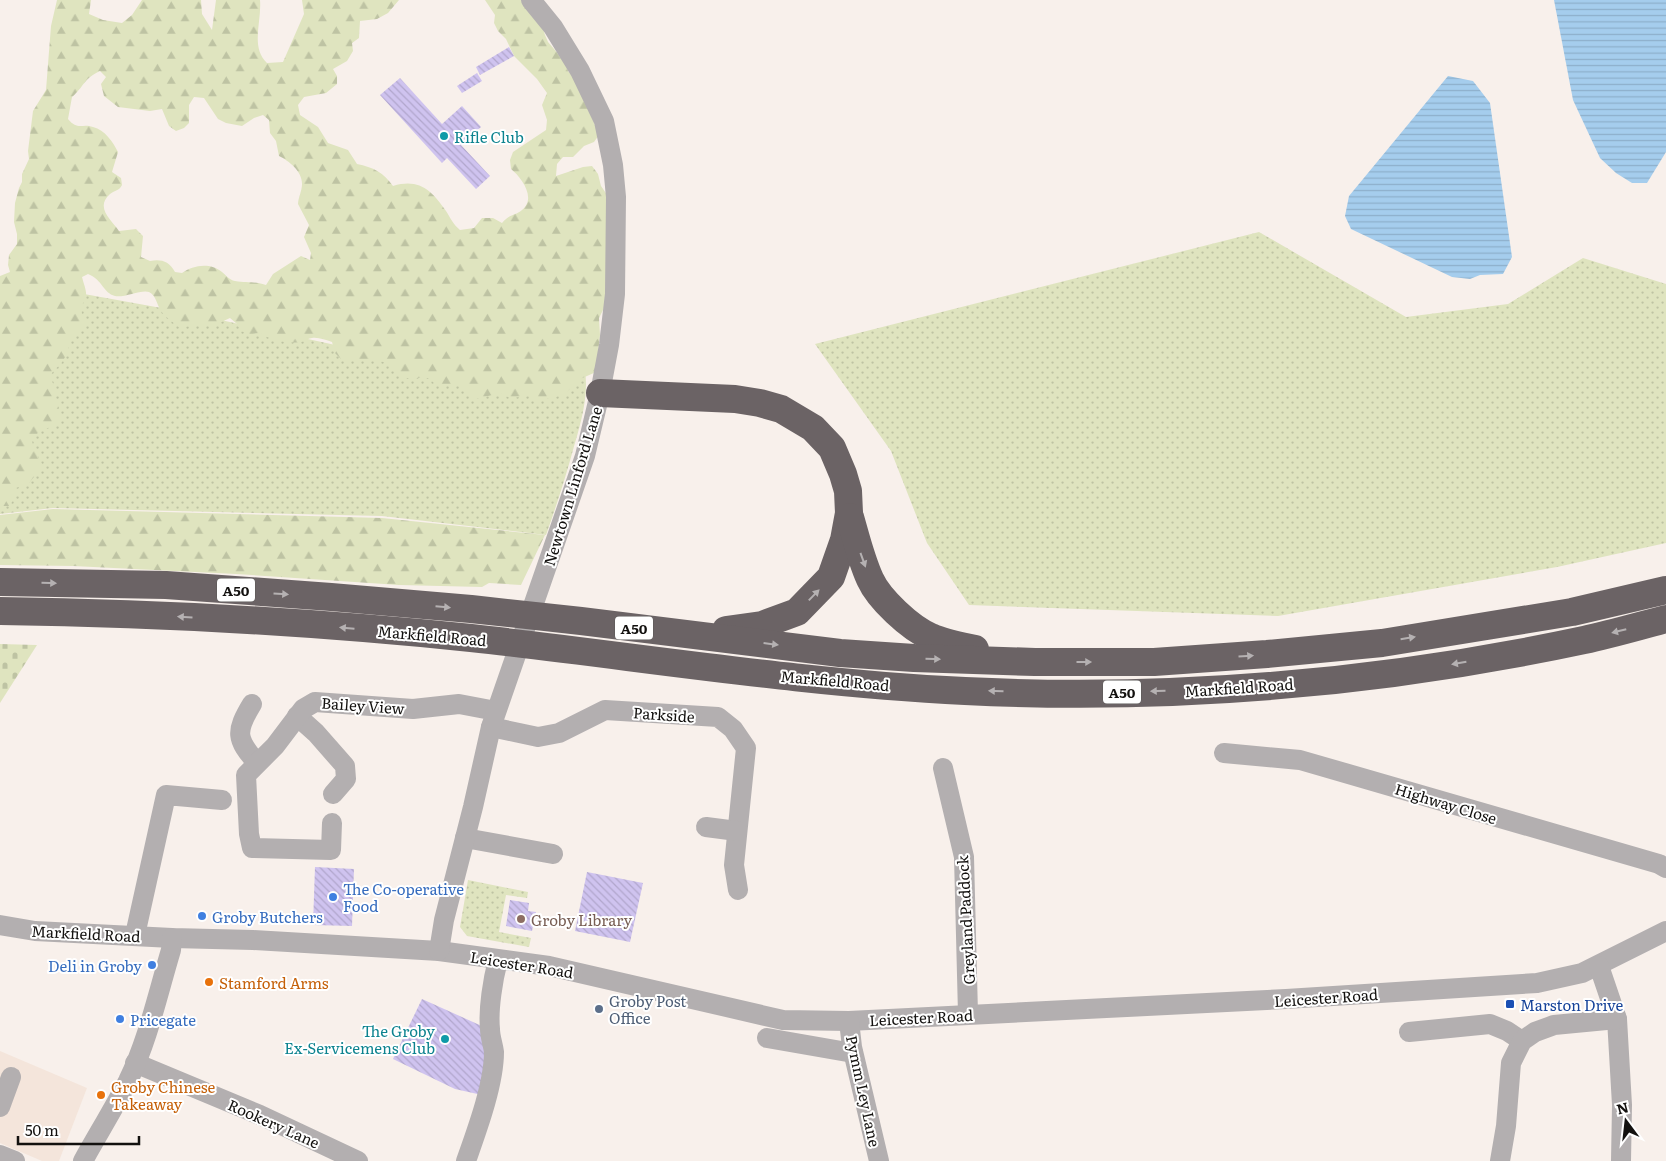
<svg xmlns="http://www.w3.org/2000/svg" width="1666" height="1161" viewBox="0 0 1666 1161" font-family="Literata,serif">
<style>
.built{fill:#f4e5db}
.grass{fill:url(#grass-dots)}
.forest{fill:url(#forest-firs);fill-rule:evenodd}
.cemetery{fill:url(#cemetery-stones)}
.water{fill:url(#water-rules)}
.building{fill:url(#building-back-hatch)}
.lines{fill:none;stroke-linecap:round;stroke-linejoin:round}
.minor{stroke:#b3afb0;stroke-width:20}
.highway{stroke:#6b6365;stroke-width:28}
.oneway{fill:#b5b1b2}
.culture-dot{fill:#0f9aa8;stroke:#fff;stroke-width:2}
.shop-dot{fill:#3f7fe0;stroke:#fff;stroke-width:2}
.education-dot{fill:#8d6e63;stroke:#fff;stroke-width:2}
.food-dot{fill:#e8710a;stroke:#fff;stroke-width:2}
.transit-dot{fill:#1a4fb4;stroke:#fff;stroke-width:2}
.service-dot{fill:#5c6f8a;stroke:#fff;stroke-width:2}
.labels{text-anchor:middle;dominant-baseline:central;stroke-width:4;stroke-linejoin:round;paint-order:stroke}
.shield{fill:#fff;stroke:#5a5857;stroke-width:1}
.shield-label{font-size:14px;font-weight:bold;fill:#13110f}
.culture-label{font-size:15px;fill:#0d838f;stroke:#fff;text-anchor:start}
.street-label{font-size:15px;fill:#13110f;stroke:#fff}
.shop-label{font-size:15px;fill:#366cbe;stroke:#fff;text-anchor:start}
.education-label{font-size:15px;fill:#785e54;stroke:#fff;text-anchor:start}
.food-label{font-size:15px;fill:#c56008;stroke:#fff;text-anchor:start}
.service-label{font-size:15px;fill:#4e5e75;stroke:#fff;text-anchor:start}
.transit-label{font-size:15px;fill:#164399;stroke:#fff;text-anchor:start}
</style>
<defs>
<pattern id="grass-dots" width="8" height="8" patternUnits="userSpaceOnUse" patternTransform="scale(1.25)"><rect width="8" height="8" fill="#dfe4bf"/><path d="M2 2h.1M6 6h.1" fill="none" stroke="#bec3a3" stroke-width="1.8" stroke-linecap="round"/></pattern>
<pattern id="forest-firs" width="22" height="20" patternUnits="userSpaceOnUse" patternTransform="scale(1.25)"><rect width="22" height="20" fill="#dfe4bf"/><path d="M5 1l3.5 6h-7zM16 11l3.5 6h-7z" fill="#bec3a3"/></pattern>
<pattern id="cemetery-stones" width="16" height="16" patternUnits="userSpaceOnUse" patternTransform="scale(1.25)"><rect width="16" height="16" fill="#dfe4bf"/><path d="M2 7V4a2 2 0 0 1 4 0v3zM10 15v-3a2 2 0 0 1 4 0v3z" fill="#bec3a3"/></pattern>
<pattern id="water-rules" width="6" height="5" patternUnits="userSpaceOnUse" patternTransform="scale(1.25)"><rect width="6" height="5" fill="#a5cded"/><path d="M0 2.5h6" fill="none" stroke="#8dafca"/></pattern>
<pattern id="building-back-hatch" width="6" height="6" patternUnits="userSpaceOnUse" patternTransform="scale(1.25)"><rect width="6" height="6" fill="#cfc3ef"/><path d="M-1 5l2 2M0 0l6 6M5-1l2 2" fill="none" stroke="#b1a6cc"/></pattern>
</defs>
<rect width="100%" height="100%" fill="#f8f0eb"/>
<path class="built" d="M0 1051 87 1088 59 1161H42L0 1143Z"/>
<g class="grass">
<path d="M1259 232 1406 317 1508 304 1583 258 1666 284V543L1557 567 1278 616 969 605 927 543 891 451 815 344Z"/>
<path d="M51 288 189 313 427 365 585 371C589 397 580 426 573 450 565 479 556 507 546 535L382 516 53 508 0 514V490Z"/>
<path d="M468 880 528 892 527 898 506 895 499 932 531 938 529 947 467 936 460 927Z"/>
</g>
<g class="forest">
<path d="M57 0H91L89 14 103 20 122 23 132 15 142 0H201L202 14 212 30 216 0H260C262 21 250 47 267 63L283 62 304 14 302 0H399L388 13 377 19 360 21 359 38 352 43 353 51 347 61 333 69 337 76V84L326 93 304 97 298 105 300 115 318 127 328 143 348 150 357 164C373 167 384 173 393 186 420 178 432 191 446 211 451 219 453 224 460 230L474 228 482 218H493L502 223C511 213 515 216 522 210 537 198 521 177 511 169L510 160 513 152 546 130 547 120 542 105 547 93 537 79 514 56 506 39 498 31 494 23 495 15 485 0H523L541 22 545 35 548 42 566 63 568 71 578 83 599 135 594 142 584 146 573 157H563L557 164 556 176 583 167 592 166 598 174 601 186 610 199 608 300 599 318 600 335 596 372 578 380 566 393 553 398 539 400 529 396 510 398 500 393 476 399 470 396 460 386H437L429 378H405L390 364 380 361 342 360 335 353 332 342C326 340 318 337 312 338 309 338 305 341 301 342 288 344 270 340 260 333L250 334 241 331 237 324 230 318 217 324 179 327C173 322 166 318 161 311 157 305 156 295 149 292 142 289 124 298 115 296 103 293 103 280 88 274L82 277C85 289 90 296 81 306L82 315 85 321 83 330C66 338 72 349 62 362 58 368 53 369 50 377L56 390 54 397 61 414C55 433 47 424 37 434 34 436 34 439 32 441L34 449 43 466 29 483 16 488 14 499 9 506H0V276L10 272 8 265 9 255 17 244V234L14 222 15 203 19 188 22 182V174L29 159 28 151 33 111 46 90 51 26ZM100 71 106 77 101 84 104 96 118 107 150 111 162 109 169 126 176 131 184 128 189 123V105L194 97 204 98 218 119 226 123 242 126 254 118 263 115 269 120 270 133 276 141 279 156C289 161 302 171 302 184 302 191 298 198 298 204L309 225 304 237 311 253 310 260 301 256 273 274 266 285C253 281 247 283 235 281 229 280 226 275 222 272 210 262 193 265 182 273L175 272C169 261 161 259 150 261L141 257 143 236 136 229 119 231C113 221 94 208 110 194 115 190 119 191 122 185L121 178 112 172 118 152C113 142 105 130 93 127 82 123 78 131 68 119L72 97C84 87 83 79 100 71Z"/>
<path d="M53 509 382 518 545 535 521 585 489 583 482 587 399 585 236 574 73 566 0 565V515Z"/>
</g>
<path class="cemetery" d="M0 644 37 645 0 703Z"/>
<g class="water">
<path d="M1554 0H1666V152L1647 183H1632L1616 173 1600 158 1573 100Z"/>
<path d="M1448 76 1473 81 1490 103 1512 257 1503 274 1480 275 1470 279 1452 277 1351 229 1345 216 1349 196Z"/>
</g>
<g class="building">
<path d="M509 47 514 56 480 75 476 67Z"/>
<path d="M477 73 482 81 462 93 457 86Z"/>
<path d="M400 78 442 124 462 106 481 127 461 145 490 176 476 189 447 158 442 163 380 95Z"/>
<path d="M315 867 354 869 352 926 313 925Z"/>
<path d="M587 872 643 883 630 942 575 931Z"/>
<path d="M510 900 529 903 528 911 536 912 532 931 506 926Z"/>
<path d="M422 999 484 1027 490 1051 482 1095 455 1089 393 1059Z"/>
</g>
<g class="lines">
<g class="minor">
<path d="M252 704C235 732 236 739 257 763"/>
<path d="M297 716 316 733 345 766 346 779 333 794"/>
<path d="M491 727 538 737 559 733 605 710 718 717 733 729 746 748 734 865 738 890"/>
<path d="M1224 753 1300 760 1659 864 1666 868"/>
<path d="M943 768 964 857 968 1014"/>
<path d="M332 823 331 850 252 848 249 834 246 775 275 746 303 709 315 702 413 709 459 704 496 711"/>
<path d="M706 827 737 831"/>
<path d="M465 838 553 854"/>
<path d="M0 925 35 931 172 938 253 940 439 951 549 966 783 1020 849 1021 1286 999 1537 983 1582 973 1666 931"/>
<path d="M135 935 166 795 222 800"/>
<path d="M439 951 444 920 473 807 491 727 585 456 600 393 609 345 615 294 616 197 613 165 604 121 580 71 553 27 531 0"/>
<path d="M1599 966 1617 1019 1622 1105 1621 1161"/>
<path d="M849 1021 852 1047 879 1161"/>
<path d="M1409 1032 1490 1024 1507 1031 1522 1041"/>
<path d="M767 1038 853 1053"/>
<path d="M135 1063 260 1115 358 1161"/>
<path d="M0 1107 11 1077"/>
<path d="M0 1155 15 1161"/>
<path d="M83 1161C98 1134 114 1108 128 1081 148 1040 158 993 171 950L172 938"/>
<path d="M466 1161C477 1130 494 1084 494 1052 493 1044 490 1037 490 1029 488 1009 493 979 498 960"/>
<path d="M1500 1161 1506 1126 1511 1063 1522 1041 1535 1032 1554 1025 1617 1019"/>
</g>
<g class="highway">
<path d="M600 393 735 399 760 403 781 409 813 428 832 448 843 474 848 491 849 513 844 540 831 577 797 612 762 625 726 630"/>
<path d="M850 517C856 538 861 559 870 579 879 599 910 628 931 637 944 643 961 646 975 649"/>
<path d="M0 582 166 585 331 597 471 609 581 621 840 653 914 658 1035 662H1154L1267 654 1382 643 1572 612 1666 590"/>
<path d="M0 611C157 613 315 622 471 638 635 656 799 683 965 691 1172 701 1382 683 1584 640 1612 634 1639 626 1666 619"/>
</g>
</g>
<defs><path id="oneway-solid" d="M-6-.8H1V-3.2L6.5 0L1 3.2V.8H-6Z" transform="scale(1.25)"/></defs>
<g class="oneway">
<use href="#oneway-solid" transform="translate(863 560) rotate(70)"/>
<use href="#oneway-solid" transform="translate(49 583) rotate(1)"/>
<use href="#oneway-solid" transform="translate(281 594) rotate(4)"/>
<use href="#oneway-solid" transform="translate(814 595) rotate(-46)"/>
<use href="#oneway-solid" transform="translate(443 607) rotate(5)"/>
<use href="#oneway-solid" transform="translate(185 617) rotate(-177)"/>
<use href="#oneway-solid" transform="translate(347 628) rotate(-175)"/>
<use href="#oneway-solid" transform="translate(1619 631) rotate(166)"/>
<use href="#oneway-solid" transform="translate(1408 638) rotate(-9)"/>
<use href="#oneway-solid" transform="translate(771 644) rotate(7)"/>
<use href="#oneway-solid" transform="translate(1246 656) rotate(-4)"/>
<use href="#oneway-solid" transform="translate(933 659) rotate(2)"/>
<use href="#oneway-solid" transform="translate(1084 662)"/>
<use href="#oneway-solid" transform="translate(1459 663) rotate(170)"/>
<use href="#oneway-solid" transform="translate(996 691) rotate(-179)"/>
<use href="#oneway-solid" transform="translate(1158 691) rotate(179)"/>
</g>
<g class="culture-dot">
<circle cx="444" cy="136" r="5"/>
<circle cx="445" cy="1039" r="5"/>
</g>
<g class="shop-dot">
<circle cx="333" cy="897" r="5"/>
<circle cx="202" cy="916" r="5"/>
<circle cx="152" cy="965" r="5"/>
<circle cx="120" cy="1019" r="5"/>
</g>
<circle class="education-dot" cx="521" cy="919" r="5"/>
<g class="food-dot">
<circle cx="209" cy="982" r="5"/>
<circle cx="101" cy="1095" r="5"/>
</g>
<rect class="transit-dot" x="1505" y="999" width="10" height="10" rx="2.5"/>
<circle class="service-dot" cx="599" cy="1009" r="5"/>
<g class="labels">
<g class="shield">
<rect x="217" y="578.5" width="38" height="23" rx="4"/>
<rect x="615" y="616.5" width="38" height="23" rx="4"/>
<rect x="1103" y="680.5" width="38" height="23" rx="4"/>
</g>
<g class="shield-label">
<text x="236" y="590">A50</text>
<text x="634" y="628">A50</text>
<text x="1122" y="692">A50</text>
</g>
<g class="culture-label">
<text x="454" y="136">Rifle Club</text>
<text x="435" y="1030" text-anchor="end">The Groby<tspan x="435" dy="17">Ex-Servicemens Club</tspan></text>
</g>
<g class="street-label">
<text transform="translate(572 486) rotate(-73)">Newtown Linford Lane</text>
<text transform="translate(432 635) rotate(5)">Markfield Road</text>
<text transform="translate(835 680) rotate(5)">Markfield Road</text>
<text transform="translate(1239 687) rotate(-4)">Markfield Road</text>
<text transform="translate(363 705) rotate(4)">Bailey View</text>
<text transform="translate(664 714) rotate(4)">Parkside</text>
<text transform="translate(1446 803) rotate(17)">Highway Close</text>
<text transform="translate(965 920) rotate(-93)">Greyland Paddock</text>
<text transform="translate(86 933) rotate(3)">Markfield Road</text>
<text transform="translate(522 964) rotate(9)">Leicester Road</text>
<text transform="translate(1326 997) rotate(-4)">Leicester Road</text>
<text transform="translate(921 1017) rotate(-3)">Leicester Road</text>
<text transform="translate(864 1091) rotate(78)">Pymm Ley Lane</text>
<text transform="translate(274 1123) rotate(24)">Rookery Lane</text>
</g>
<g class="shop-label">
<text x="343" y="888">The Co-operative<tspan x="343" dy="17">Food</tspan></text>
<text x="212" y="916">Groby Butchers</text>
<text x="142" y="965" text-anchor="end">Deli in Groby</text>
<text x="130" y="1019">Pricegate</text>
</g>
<g class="education-label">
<text x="531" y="919">Groby Library</text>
</g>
<g class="food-label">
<text x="219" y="982">Stamford Arms</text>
<text x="111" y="1086">Groby Chinese<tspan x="111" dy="17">Takeaway</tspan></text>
</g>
<g class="service-label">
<text x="609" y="1000">Groby Post<tspan x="609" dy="17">Office</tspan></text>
</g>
<g class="transit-label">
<text x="1520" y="1004">Marston Drive</text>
</g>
</g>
<g transform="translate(1626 1121) rotate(345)" stroke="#ffffff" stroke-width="4" paint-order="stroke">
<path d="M0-4L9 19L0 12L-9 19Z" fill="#13110f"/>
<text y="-8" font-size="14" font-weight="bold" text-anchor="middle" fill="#13110f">N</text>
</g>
<path d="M18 1136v8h121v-8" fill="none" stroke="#13110f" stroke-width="2.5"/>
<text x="25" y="1136" font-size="15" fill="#13110f" stroke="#ffffff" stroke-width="4" paint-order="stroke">50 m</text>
</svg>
